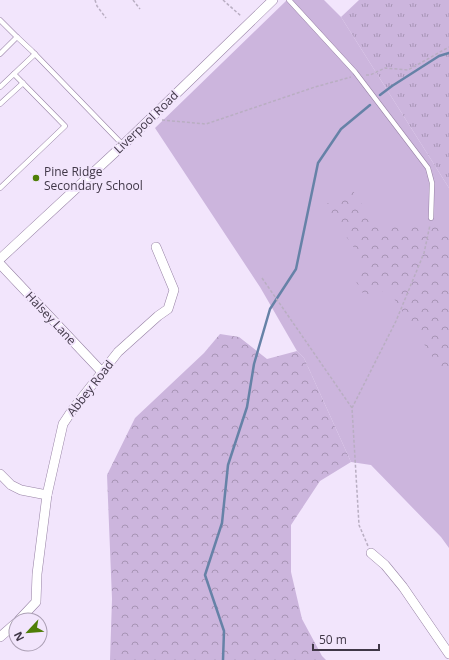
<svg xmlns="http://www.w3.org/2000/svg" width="449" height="660" viewBox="0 0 449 660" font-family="'Open Sans',sans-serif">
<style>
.grass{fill:#ccb5dd}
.forest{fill:url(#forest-crowns)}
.park{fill:url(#park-tufts)}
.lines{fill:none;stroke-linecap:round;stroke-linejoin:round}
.stream{stroke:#6682a7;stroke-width:2.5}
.lane-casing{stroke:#9782a5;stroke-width:5.5}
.street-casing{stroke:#9782a5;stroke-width:10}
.path{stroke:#b9aec2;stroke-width:1.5;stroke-dasharray:3 2;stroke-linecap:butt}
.lane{stroke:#fff;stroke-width:4.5}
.street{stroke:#fff;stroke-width:9}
.poi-dot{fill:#4f7e07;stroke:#f2e5fc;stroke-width:1.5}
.labels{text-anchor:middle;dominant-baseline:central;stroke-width:4;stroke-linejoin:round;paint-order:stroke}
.street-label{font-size:12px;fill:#403747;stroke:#f2e5fc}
.poi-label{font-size:12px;fill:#403747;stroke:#f2e5fc;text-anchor:start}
</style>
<defs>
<pattern id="forest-crowns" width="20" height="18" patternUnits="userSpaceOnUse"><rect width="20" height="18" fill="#ccb5dd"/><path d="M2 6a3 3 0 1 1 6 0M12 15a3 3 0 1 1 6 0" fill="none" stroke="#a794b5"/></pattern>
<pattern id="park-tufts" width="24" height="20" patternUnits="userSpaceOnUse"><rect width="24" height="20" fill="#ccb5dd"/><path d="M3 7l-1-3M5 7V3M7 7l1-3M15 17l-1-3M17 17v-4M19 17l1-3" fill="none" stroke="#a794b5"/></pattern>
</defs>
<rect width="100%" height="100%" fill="#f2e5fc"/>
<path class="grass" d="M287 0H324L341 17 449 188V548L441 537 371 465 351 462 304 358 297 351 260 287 155 128Z"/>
<g class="forest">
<path d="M353 191 380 230 396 222H431L449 226V382L387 288 368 302 354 278 367 266 324 205Z"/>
<path d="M220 334 239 337 267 359 297 351 304 358 351 462 320 481 291 525V572L302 619 322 656 326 660H110L112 599 107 475 135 418 204 353Z"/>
</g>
<path class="park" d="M359 0H449V188L341 17Z"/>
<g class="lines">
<g class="stream">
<path d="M380 95 392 86 439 56 449 53"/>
<path d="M223 660 224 631 205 575 222 523 228 465 247 407 254 364 270 309 296 269 318 163 341 129 370 105"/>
</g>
<defs>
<g id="lane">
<path d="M289 0 355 72 428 168 432 183 431 218"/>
<path d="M0 20 17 37"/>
<path d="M0 54 17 37 32 51 123 145"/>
<path d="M0 87 35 54"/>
<path d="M0 104 23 83"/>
<path d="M0 188 65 126 14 74"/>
</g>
<g id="street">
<path d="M0 259 123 145 273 0"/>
<path d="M0 264 102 372"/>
<path d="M0 474 11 485 21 490 47 495"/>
<path d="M371 553 385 565 403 587 449 654"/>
<path d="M19 620 36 602 37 574 47 495 63 424 73 409 118 352 158 316 168 309 174 290 156 247"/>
<path d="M0 637 16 623"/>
</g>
</defs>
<use href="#lane" class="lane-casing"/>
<use href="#street" class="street-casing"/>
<g class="path">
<path d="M95 0 97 6 106 18"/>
<path d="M133 0 140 9"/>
<path d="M223 0 241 16"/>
<path d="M366 75H370L385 68 408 70 449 47"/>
<path d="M162 120 206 124 315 87 351 77"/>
<path d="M262 278 352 408 359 525 368 546"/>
<path d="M352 408 396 321 424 253 430 225"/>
</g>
<use href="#lane" class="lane"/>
<use href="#street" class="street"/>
</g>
<circle class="poi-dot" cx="36" cy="178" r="4"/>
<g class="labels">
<g class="street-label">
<text transform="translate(146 122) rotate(-44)">Liverpool Road</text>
<text transform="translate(51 318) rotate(47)">Halsey Lane</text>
<text transform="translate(90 388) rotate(-52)">Abbey Road</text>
</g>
<g class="poi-label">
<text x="44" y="171">Pine Ridge<tspan x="44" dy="14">Secondary School</tspan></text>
</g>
</g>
<g transform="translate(28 632) rotate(244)"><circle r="19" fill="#f2e5fc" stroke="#ab9fb4"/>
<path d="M0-3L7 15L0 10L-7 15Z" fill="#4f7e07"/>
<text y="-6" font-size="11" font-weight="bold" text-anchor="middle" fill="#403747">N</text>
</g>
<path d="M313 644v6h66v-6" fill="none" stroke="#403747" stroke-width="2"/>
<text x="319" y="644" font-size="12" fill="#403747" stroke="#f2e5fc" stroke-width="3" paint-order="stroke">50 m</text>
</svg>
